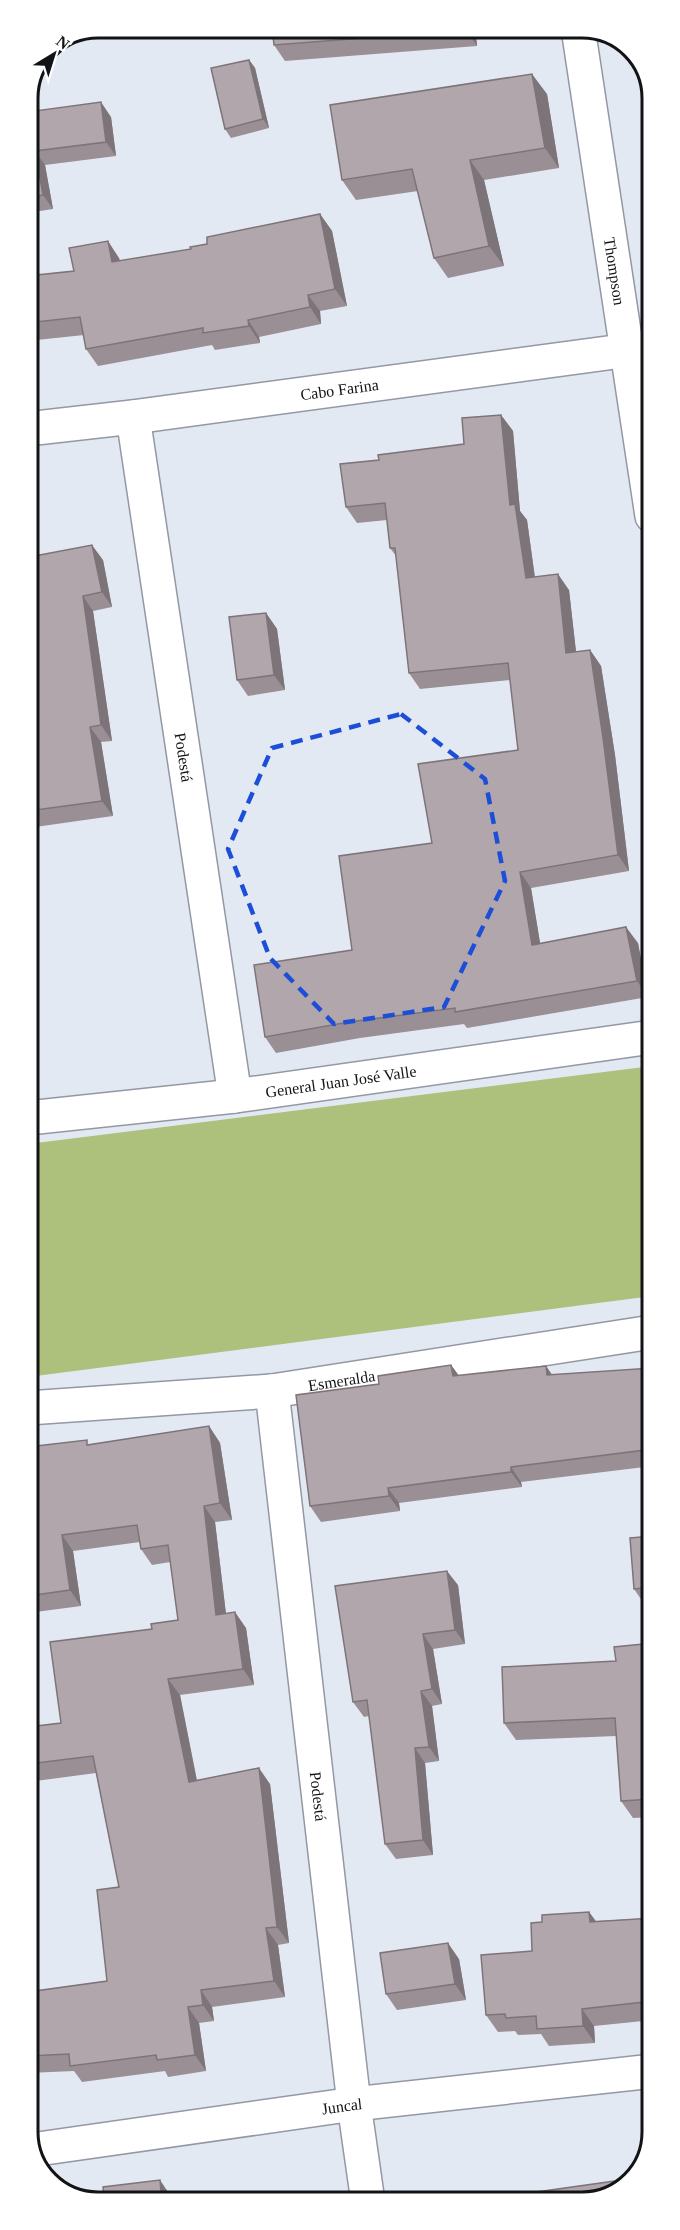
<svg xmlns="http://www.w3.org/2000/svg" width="680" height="2230" viewBox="0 0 680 2230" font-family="'Times New Roman',serif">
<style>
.green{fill:#adc07c}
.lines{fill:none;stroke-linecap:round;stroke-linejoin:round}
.minor-casing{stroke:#9398a2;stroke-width:36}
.minor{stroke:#fff;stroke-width:33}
.wall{fill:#998f95}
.shaded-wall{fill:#7d7479}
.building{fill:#b2a6ad;stroke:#7d7479;stroke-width:1.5}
.marked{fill:none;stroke:#1d4ed8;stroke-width:4.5;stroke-dasharray:12 8;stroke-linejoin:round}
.labels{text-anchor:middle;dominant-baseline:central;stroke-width:4.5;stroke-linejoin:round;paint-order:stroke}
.street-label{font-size:16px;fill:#111316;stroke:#fff}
.rim{fill:none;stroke:#111316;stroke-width:3}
</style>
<rect width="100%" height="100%" fill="#e3e9f3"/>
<path class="green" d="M652 1066V1296L28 1377V1144Z"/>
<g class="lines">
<defs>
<g id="minor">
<path id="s1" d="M578 28 652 516"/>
<path id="s2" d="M133 417 235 1096"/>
<path id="s3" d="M27 429 133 417 652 347"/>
<path id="s4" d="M28 1118 235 1096 652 1037"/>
<path id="s5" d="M272 1391 354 2104 368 2202"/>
<path id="s6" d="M28 1408 272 1391 652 1332"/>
<path id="s7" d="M31 2150 354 2104 653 2071"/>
</g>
</defs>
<use href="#minor" class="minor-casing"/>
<use href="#minor" class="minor"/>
</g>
<g class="wall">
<path d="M475 27 477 46 285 61 274 45Z"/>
<path d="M249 60 255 68 269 128 231 138 225 129Z"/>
<path d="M547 94 559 168 484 180 504 266 448 278 434 258 418 191 356 200 342 180Z"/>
<path d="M27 95 35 106 36 111 111 117 116 156 45 165 53 209 27 213Z"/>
<path d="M320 214 332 231 347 306 320 311 321 324 259 337 260 343 215 350 212 345 98 366 86 349 84 335 27 341V276L74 271 119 258 120 261 191 249Z"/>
<path d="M501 415 513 431 520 511 527 520 535 577 569 590 576 652 590 650 601 666 615 755 629 871 531 888 540 943H638L648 997 467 1028 464 1024 360 1038 276 1053 265 1037 352 950 432 843 518 750 510 680 420 689 409 673 396 556 390 548 387 520 357 523 346 507 379 460 464 444Z"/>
<path d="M27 540 37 555 103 560 112 607 93 611 112 741 101 742 113 816 28 828Z"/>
<path d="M266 613 277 629 285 690 248 696 237 680Z"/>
<path d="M451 1365 459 1376 546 1366 552 1375 652 1368 653 1466 521 1482 522 1487 399 1503 400 1511 321 1522 310 1506 379 1384Z"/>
<path d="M209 1426 220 1443 232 1520 215 1522 226 1614 246 1628 254 1685 180 1695 197 1780 270 1784 289 1943 278 1945 285 1997 212 2007 214 2021 199 2023 206 2071 168 2077 165 2071 82 2082 74 2071 28 2073V1986L32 1991 107 1981 119 1887 96 1773 28 1782V1727L61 1723 152 1629 178 1620 170 1562 152 1565 141 1549 140 1542 73 1551 81 1606 28 1613V1447L90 1445Z"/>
<path d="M653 1536V1604L645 1605 634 1589Z"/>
<path d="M458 1585 465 1644 433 1649 442 1704 432 1706 439 1761 425 1763 433 1855 396 1859 385 1844 369 1716 364 1717 353 1702Z"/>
<path d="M653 1643V1817L633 1818 621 1801 616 1736 516 1740 504 1723 616 1661Z"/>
<path d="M589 1912 596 1921 653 1918V2020L594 2026 595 2043 549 2046 541 2034 518 2035 515 2031 498 2032 486 2015 532 1951 542 1922Z"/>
<path d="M459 1959 466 2000 397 2010 386 1994Z"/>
</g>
<g class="shaded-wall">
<path d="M465 27H475L477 46 466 30Z"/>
<path d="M249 60 255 68 269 128 263 119Z"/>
<path d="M532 74 547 94 559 168 545 148Z"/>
<path d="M27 95 35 106 38 126 28 112Z"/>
<path d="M101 102 111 117 116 156 106 142Z"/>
<path d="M35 151 45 165 53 209 43 195Z"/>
<path d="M470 160 484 180 504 266 489 246Z"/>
<path d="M320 214 332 231 347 306 335 289Z"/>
<path d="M108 241 119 258 124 279 112 262Z"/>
<path d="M308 295 320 311 321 324 310 307Z"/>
<path d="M248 320 259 337 260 343 249 326Z"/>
<path d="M501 415 513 431 520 511 527 520 537 594 526 578 510 505Z"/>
<path d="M27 540 37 553 40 572 29 557Z"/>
<path d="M92 545 103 560 112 607 102 592Z"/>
<path d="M558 574 569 590 578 669 566 653Z"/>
<path d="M83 596 93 611 112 741 101 725Z"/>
<path d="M266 613 277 629 285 690 274 675Z"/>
<path d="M590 650 601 666 615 755 629 871 618 855Z"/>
<path d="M90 727 101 742 113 816 102 801Z"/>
<path d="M520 872 531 888 543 961 532 945Z"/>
<path d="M626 927 638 943 648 997 637 981Z"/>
<path d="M451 1365 462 1380 453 1376Z"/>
<path d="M546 1366 557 1382 547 1375Z"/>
<path d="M209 1426 220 1443 232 1520 220 1503Z"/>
<path d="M511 1467 521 1482 522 1487 511 1472Z"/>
<path d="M388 1488 399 1503 400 1511 389 1496Z"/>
<path d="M204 1506 215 1522 228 1631 216 1615Z"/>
<path d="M62 1535 73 1551 81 1606 70 1590Z"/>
<path d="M447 1571 458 1585 465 1644 455 1630Z"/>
<path d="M235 1612 246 1628 254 1685 243 1669Z"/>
<path d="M423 1634 433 1649 442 1704 432 1689Z"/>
<path d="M168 1679 180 1695 200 1798 189 1782Z"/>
<path d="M421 1691 432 1706 439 1761 429 1747Z"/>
<path d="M415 1748 425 1763 433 1855 423 1840Z"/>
<path d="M259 1768 270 1784 289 1943 277 1927Z"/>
<path d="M589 1912 601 1929 590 1922Z"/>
<path d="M266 1928 278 1945 285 1997 274 1981Z"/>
<path d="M448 1943 459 1959 466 2000 455 1984Z"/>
<path d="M201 1990 212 2007 214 2021 203 2005Z"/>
<path d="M188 2007 199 2023 206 2071 195 2055Z"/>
<path d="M582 2009 594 2026 595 2043 583 2026Z"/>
<path d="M160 2180 170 2195 171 2203H162Z"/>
</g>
<g class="building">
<path d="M272 27H465L466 30 274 45Z"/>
<path d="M249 60 263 119 225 129 211 68Z"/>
<path d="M532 74 545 148 470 160 489 246 434 258 412 169 342 180 330 105Z"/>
<path d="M101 102 106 142 35 151 43 195 27 197V104L28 112Z"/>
<path d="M320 214 335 289 308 295 310 307 248 320 249 326 203 333V328L86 349 80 317 27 323V276L74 271 69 248 108 241 112 262 191 249 190 247 207 244V237Z"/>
<path d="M501 415 510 505 515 504 526 578 558 574 566 653 590 650 603 738 618 855 520 872 532 945 626 927 637 981 455 1012V1008L349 1022 265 1037 254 965 352 950 339 856 432 843 418 764 518 750 508 663 409 673 395 548H390L385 503 346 507 340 464 379 460 378 455 464 444 462 418Z"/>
<path d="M92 545 102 592 83 596 101 725 90 727 102 801 28 811 27 547 29 557Z"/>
<path d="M266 613 274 675 237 680 229 617Z"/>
<path d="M451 1365 453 1376 546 1366 547 1375 652 1368 653 1449 511 1467V1472L388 1488 389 1496 310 1506 296 1395 379 1384 378 1376Z"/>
<path d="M209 1426 220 1503 204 1506 216 1615 235 1612 243 1669 168 1679 189 1782 259 1768 277 1927 266 1928 274 1981 201 1990 203 2005 188 2007 195 2055 157 2060 156 2055 70 2066 69 2054 28 2056V1992L107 1981 97 1890 119 1887 93 1756 28 1764V1727L61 1723 50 1642 152 1629 151 1624 178 1620 168 1545 141 1549 137 1525 62 1535 70 1590 28 1596V1447L87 1440V1445Z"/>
<path d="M653 1536V1587L634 1589 630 1538Z"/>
<path d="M447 1571 455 1630 423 1634 432 1689 421 1691 429 1747 415 1748 423 1840 385 1844 367 1700 353 1702 335 1586Z"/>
<path d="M653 1643V1799L621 1801 615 1718 504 1723 502 1667 616 1661 614 1647Z"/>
<path d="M589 1912 590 1922 653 1918V2001L582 2009 583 2026 537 2029 536 2016 506 2018 505 2014 486 2015 481 1955 532 1951 531 1923 542 1922V1915Z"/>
<path d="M448 1943 455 1984 386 1994 380 1953Z"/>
<path d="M636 2178 596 2202H538L539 2201 537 2192Z"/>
<path d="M160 2180 162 2203H105L103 2187Z"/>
</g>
<path class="marked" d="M401 714 485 779 505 881 444 1007 334 1024 270 958 228 849 272 748Z"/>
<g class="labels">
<g class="street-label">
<text stroke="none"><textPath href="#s1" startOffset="246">Thompson</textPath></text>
<text stroke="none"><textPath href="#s3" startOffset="315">Cabo Farina</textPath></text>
<text stroke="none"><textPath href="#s2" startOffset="344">Podestá</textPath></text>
<text stroke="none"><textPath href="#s4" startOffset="315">General Juan José Valle</textPath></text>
<text stroke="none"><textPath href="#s6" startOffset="315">Esmeralda</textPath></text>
<text stroke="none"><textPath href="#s5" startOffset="408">Podestá</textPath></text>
<text stroke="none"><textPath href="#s7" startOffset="314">Juncal</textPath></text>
</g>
</g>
<path d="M0 0H680V2230H0ZM98 38H582A60 60 0 0 1 642 98V2132A60 60 0 0 1 582 2192H98A60 60 0 0 1 38 2132V98A60 60 0 0 1 98 38Z" fill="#fff" fill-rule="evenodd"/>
<path class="rim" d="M98 38H582A60 60 0 0 1 642 98V2132A60 60 0 0 1 582 2192H98A60 60 0 0 1 38 2132V98A60 60 0 0 1 98 38Z"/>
<g transform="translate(54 54) rotate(38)" stroke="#ffffff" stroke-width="4.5" paint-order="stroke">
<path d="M0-4.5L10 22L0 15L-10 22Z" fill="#111316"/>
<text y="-9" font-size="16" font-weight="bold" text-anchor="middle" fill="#111316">N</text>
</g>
</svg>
